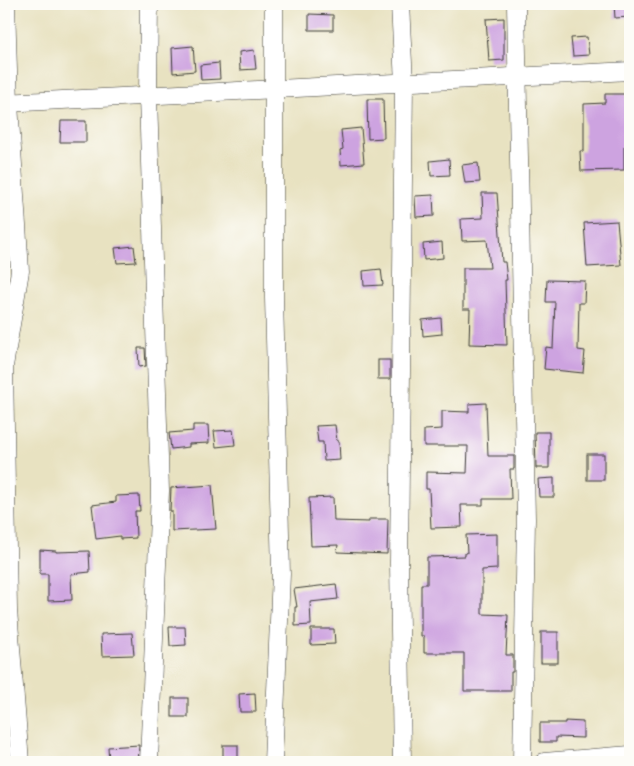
<svg xmlns="http://www.w3.org/2000/svg" width="634" height="766" viewBox="0 0 634 766" font-family="'Old Standard TT',serif">
<style>
.building{fill:#cda3e0}
.lines{fill:none;stroke-linecap:round;stroke-linejoin:round}
.street-casing{stroke:#3b3a35;stroke-width:19}
.street{stroke:#fff;stroke-width:18}
</style>
<rect width="100%" height="100%" fill="#fdfcf7"/>
<filter id="ink" filterUnits="userSpaceOnUse"><feTurbulence type="fractalNoise" baseFrequency=".02" numOctaves="2"/><feDisplacementMap in="SourceGraphic" scale="10" xChannelSelector="R" yChannelSelector="G"/><feConvolveMatrix kernelMatrix="1 2 1 2 8 2 1 2 1" color-interpolation-filters="sRGB"/></filter>
<filter id="wash" filterUnits="userSpaceOnUse"><feTurbulence type="fractalNoise" baseFrequency=".0096" numOctaves="4" result="noise"/><feDisplacementMap in="SourceGraphic" scale="20" xChannelSelector="R" yChannelSelector="G"/><feGaussianBlur stdDeviation="1.12" result="paint"/><feColorMatrix in="noise" values="0 0 0 0 0 0 0 0 0 0 0 0 0 0 0 0 0 1.4 0 .05"/><feComposite in="paint" operator="in"/></filter>
<g filter="url(#wash)">
<rect width="100%" height="100%" fill="#e8e2c1"/>
<g id="blocks">
<g class="building">
<path d="M614 4H629L630 17 615 18Z"/>
<path d="M309 14 333 15V30H309Z"/>
<path d="M504 18V60L489 61 486 19Z"/>
<path d="M587 37 589 55 573 56 571 38Z"/>
<path d="M193 46 195 71 173 73 172 48Z"/>
<path d="M254 50 256 69 240 70 239 52Z"/>
<path d="M219 63 220 79 201 80 200 65Z"/>
<path d="M605 94H626L628 147H624V170L581 171 580 151H584V104L605 103Z"/>
<path d="M367 99H383L384 138 368 139Z"/>
<path d="M61 121H86V142H60Z"/>
<path d="M361 128 364 163 341 165 340 150 343 149 341 130Z"/>
<path d="M449 159 450 175 431 176 430 161Z"/>
<path d="M478 163 480 182 465 183 462 165Z"/>
<path d="M482 193H497L502 262H505L507 280H505L507 345 469 344 470 309H463V268H490L487 240 462 241 461 219 483 218Z"/>
<path d="M433 195 434 216 416 217 415 196Z"/>
<path d="M617 221 621 265 587 267 584 223Z"/>
<path d="M442 242 443 258 424 260 423 244Z"/>
<path d="M134 246 136 262 117 263 115 248Z"/>
<path d="M381 269 383 285 364 286 363 271Z"/>
<path d="M547 280 585 281 584 303H579L578 350 585 351 583 373 544 369 546 347 553 348 555 302H546Z"/>
<path d="M441 318 442 334 423 336 422 320Z"/>
<path d="M138 348H145L146 366 139 367Z"/>
<rect x="378" y="360" width="12" height="19"/>
<path d="M486 403 488 456H514V469H510L511 499H483V505H461L462 527 431 528 429 489H426V472L467 473 468 446H424V430L442 429V411L469 412V404Z"/>
<path d="M193 425H208L209 443 189 444V447L171 449 169 433 193 431Z"/>
<path d="M335 425 337 441H339L340 460 324 461 323 442H318L316 426Z"/>
<path d="M233 430 235 445 216 447 214 431Z"/>
<path d="M535 432H549V468H536Z"/>
<rect x="587" y="454" width="17" height="26"/>
<path d="M554 478V497H539L538 479Z"/>
<path d="M212 485 216 529 172 531V511H170L171 488Z"/>
<path d="M139 495 140 511H135L136 538 120 539V536L96 539 92 505 116 502V496Z"/>
<path d="M333 497 334 521 369 522V519H388L387 554 337 552 338 545 311 546 309 498Z"/>
<path d="M497 534V569L482 570V614L508 615 506 655H513V672H511V691H464V653H424V636H421V584H427V557L465 556V553H467L466 535Z"/>
<path d="M40 550 56 551V552L89 551 90 572 71 574 72 600 48 601V574H40Z"/>
<path d="M336 584 338 599 310 602 311 625 295 626V607H297L294 589Z"/>
<path d="M169 627H185L186 645 170 646Z"/>
<path d="M311 629H334L335 644 311 645Z"/>
<rect x="541" y="632" width="17" height="31"/>
<path d="M132 633 134 655 102 656 101 634Z"/>
<path d="M255 693 256 712H240L239 694Z"/>
<rect x="172" y="698" width="16" height="19"/>
<path d="M565 721 583 722V738L556 737V742H540V723H565Z"/>
<path d="M139 745 138 762H109L108 747Z"/>
<rect x="223" y="745" width="15" height="17"/>
</g>
</g>
</g>
<g filter="url(#ink)">
<use href="#blocks" fill-opacity="0" stroke="#3b3a35" stroke-width="1"/>
<g class="lines">
<defs>
<g id="street">
<path d="M6 4 9 104 20 271 4 366 8 610 20 762"/>
<path d="M400 4 404 83 399 563 402 762"/>
<path d="M516 4 526 519 522 762"/>
<path d="M4 103 630 71"/>
<path d="M149 762 160 491 148 96 149 4"/>
<path d="M273 762 281 574 274 298V4"/>
<path d="M544 762 630 755"/>
</g>
</defs>
<use href="#street" class="street-casing"/>
<use href="#street" class="street"/>
</g>
</g>
<rect width="634" height="766" fill="none" stroke="#fdfcf7" stroke-width="20"/>
</svg>
